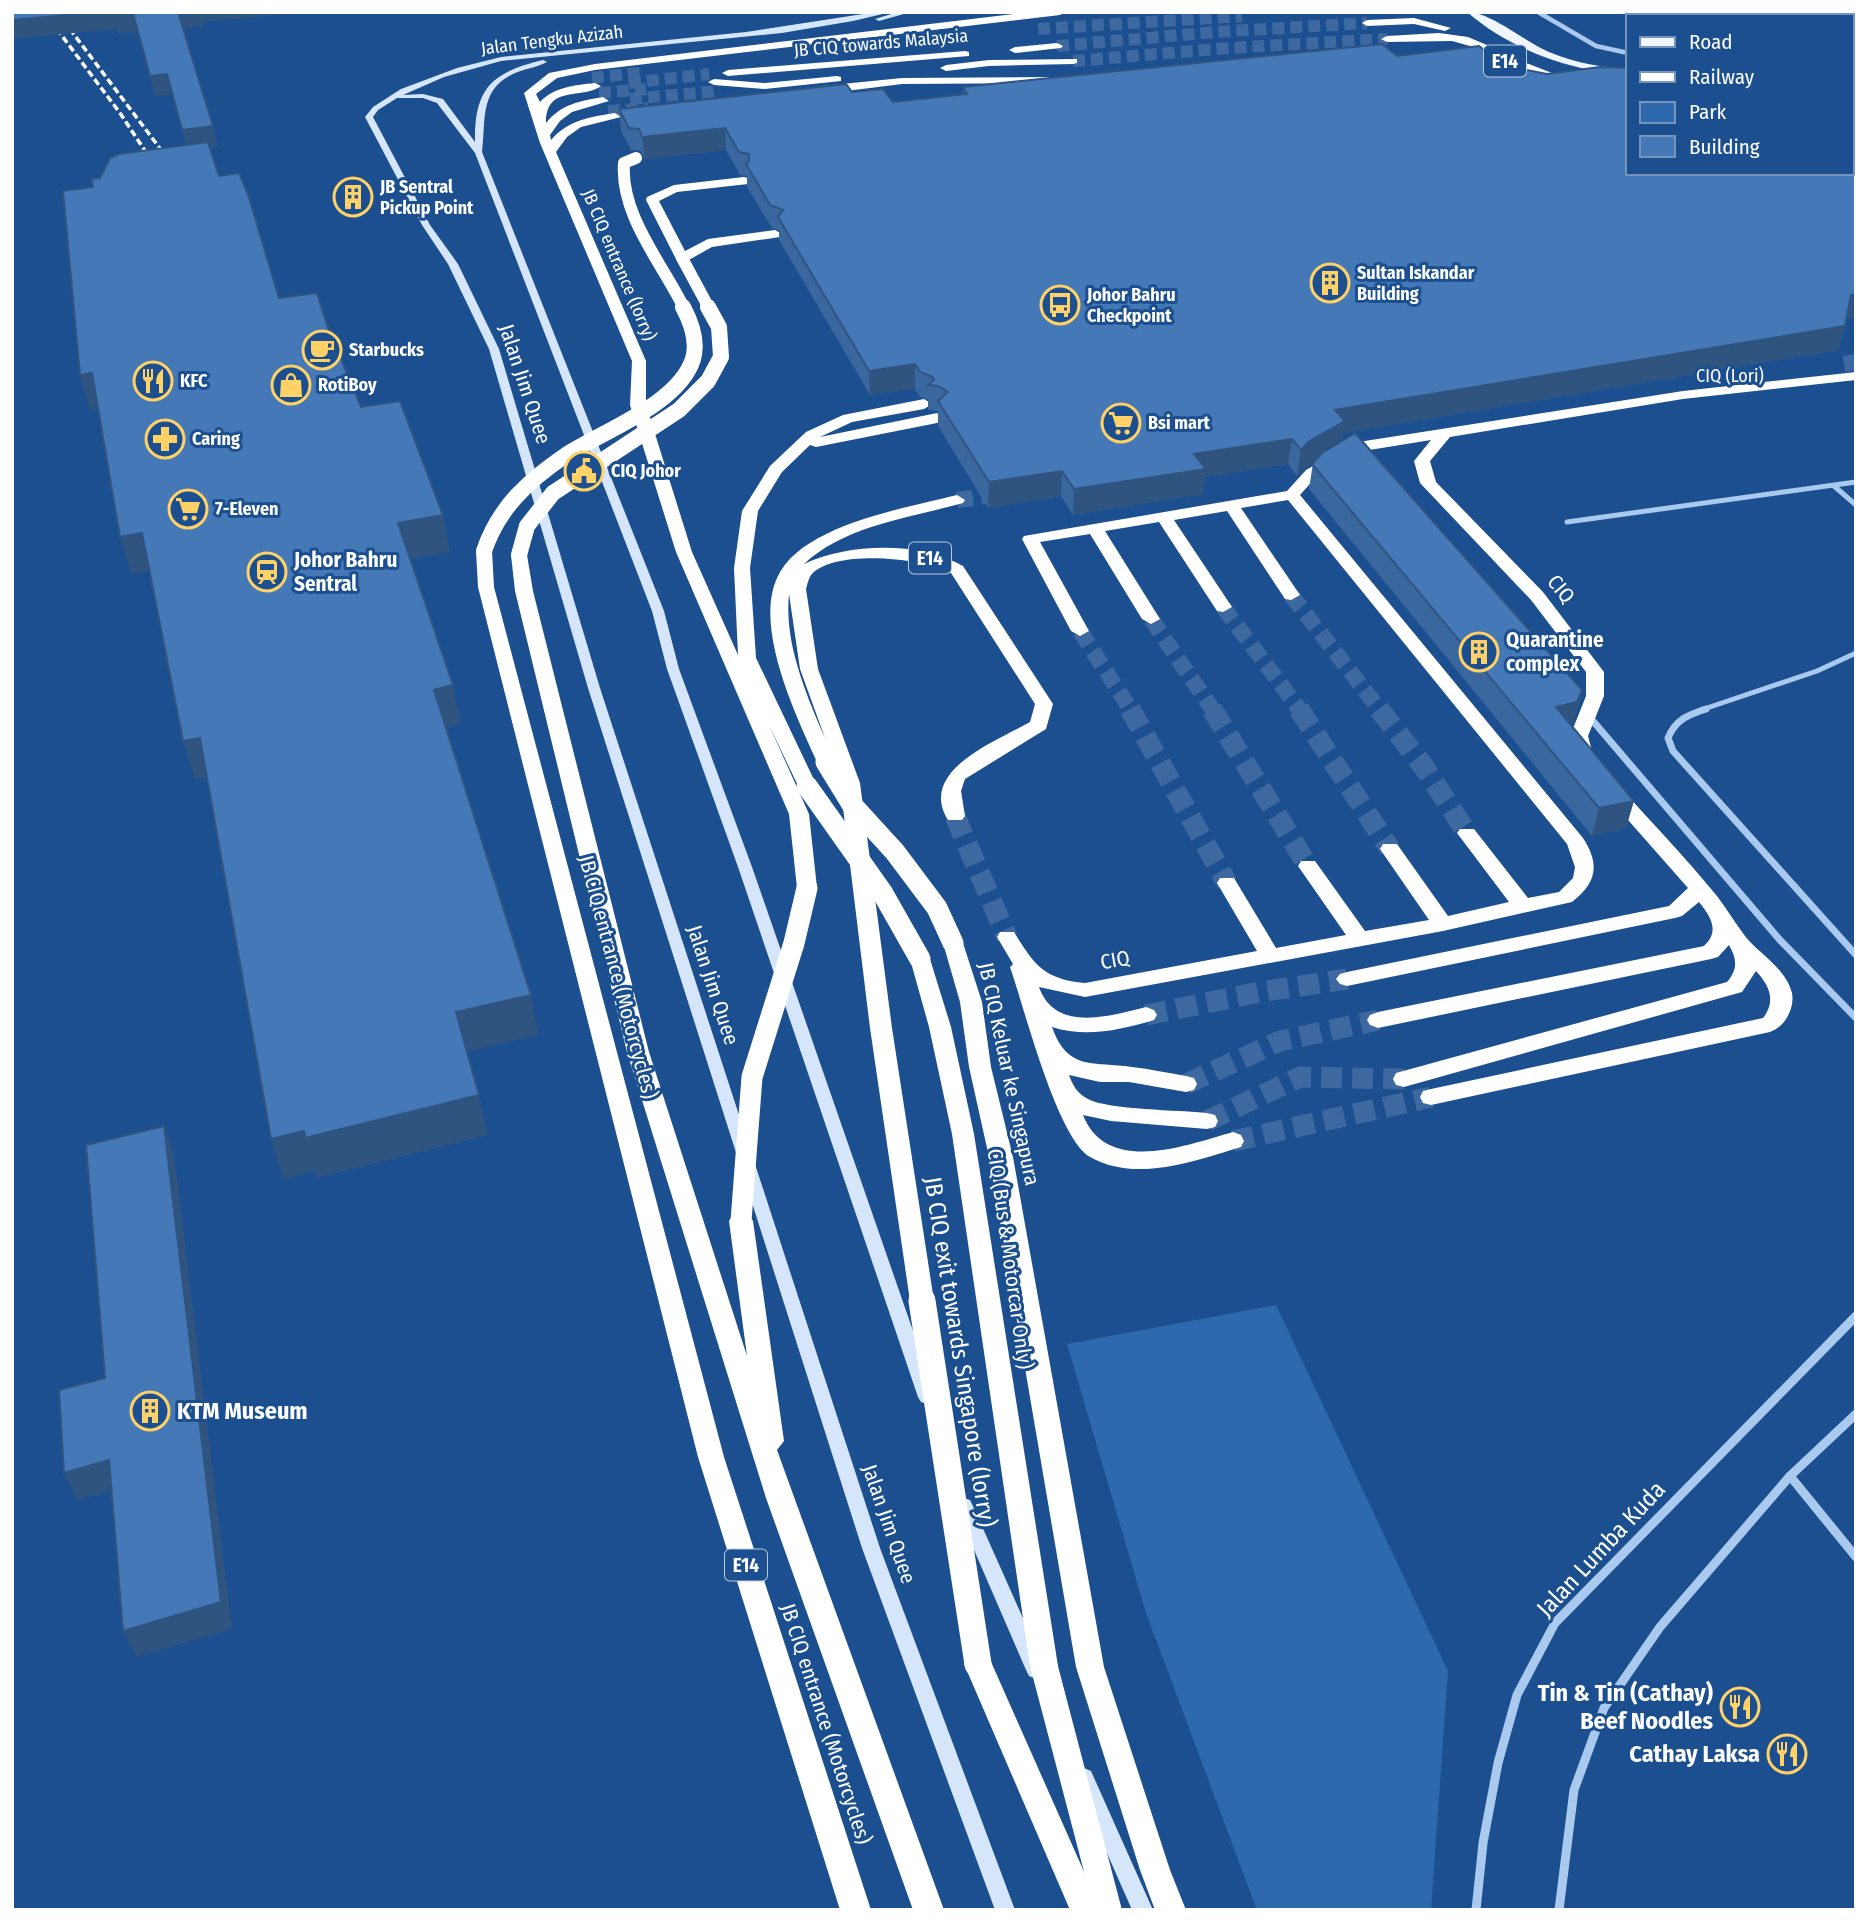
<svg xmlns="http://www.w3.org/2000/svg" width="1868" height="1922" viewBox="0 0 1868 1922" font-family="'Fira Sans Condensed',sans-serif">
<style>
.green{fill:#2e69ad}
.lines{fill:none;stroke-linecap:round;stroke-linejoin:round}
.highway-tunnel-far2{stroke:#3d69a0;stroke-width:12;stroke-dasharray:12 6;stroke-linecap:butt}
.highway-tunnel-far1{stroke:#3d69a0;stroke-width:16;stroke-dasharray:16 8;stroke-linecap:butt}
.highway-tunnel{stroke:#3d69a0;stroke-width:21;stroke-dasharray:21 10;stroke-linecap:butt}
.street-far3{stroke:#a9c9ee;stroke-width:4.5}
.street-far2{stroke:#a9c9ee;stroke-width:5}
.street-far1{stroke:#a9c9ee;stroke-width:7}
.street{stroke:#a9c9ee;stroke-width:9}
.secondary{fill:#d6e6fa;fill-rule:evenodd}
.primary{fill:#f0f6ff;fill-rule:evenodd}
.highway{fill:#fff;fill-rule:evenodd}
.rail{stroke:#fff;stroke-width:3.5;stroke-dasharray:7 3.5;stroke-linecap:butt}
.highway-bridge-far3{stroke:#fff;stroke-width:12}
.highway-bridge-far2{stroke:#fff;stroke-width:16}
.highway-bridge-far1{stroke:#fff;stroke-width:21}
.highway-bridge{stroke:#fff;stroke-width:27}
.wall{fill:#3a679d}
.shaded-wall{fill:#305480}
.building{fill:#4478b7;stroke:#305480;stroke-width:2}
.labels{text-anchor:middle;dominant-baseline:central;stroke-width:6;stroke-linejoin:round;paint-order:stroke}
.far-street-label{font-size:18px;fill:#fff;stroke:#1b4f8f}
.far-poi-label{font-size:18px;font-weight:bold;fill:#fff;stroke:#1b4f8f;text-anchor:start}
.shield{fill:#1b4f8f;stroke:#bbcadd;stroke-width:2}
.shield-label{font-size:19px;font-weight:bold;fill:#fff}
.street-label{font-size:21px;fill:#fff;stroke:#1b4f8f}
.poi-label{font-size:21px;font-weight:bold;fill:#fff;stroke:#1b4f8f;text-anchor:start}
.near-street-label{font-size:24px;fill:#fff;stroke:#1b4f8f}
.near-poi-label{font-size:24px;font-weight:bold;fill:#fff;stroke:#1b4f8f;text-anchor:end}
</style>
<rect width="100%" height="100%" fill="#1b4f8f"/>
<path class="green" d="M1276 1305 1448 1671 1431 1910H1257L1146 1613 1067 1344Z"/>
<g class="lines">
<g class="highway-tunnel-far2">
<path d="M1038 29 1242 16"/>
<path d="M1057 46 1216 32 1367 23"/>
<path d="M1073 61 1228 48 1387 39"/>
<path d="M592 78 645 72"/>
<path d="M629 83 709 74"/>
<path d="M599 93 646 89"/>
<path d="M630 99 720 91"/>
<path d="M608 111 648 108"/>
</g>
<g class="highway-tunnel-far1">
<path d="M1844 364 1856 362"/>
<path d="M957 500 1007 493"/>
<path d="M1291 595 1380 710"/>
<path d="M1223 607 1300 710"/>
<path d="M1151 619 1213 710"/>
<path d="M1080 631 1131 710"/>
</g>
<g class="highway-tunnel">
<path d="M1130 709 1227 883"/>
<path d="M1212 709 1308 866"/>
<path d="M1299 709 1390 849"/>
<path d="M1379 709 1424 767 1467 833"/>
<path d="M955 816 1007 937"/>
<path d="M1146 1015 1260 992 1347 979"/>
<path d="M1186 1084 1280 1041 1378 1020"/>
<path d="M1207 1121 1300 1077 1404 1079"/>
<path d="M1233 1141 1431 1097"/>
</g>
<g class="street-far3">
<path d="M1538 12 1596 46 1628 53"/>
<path d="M1696 16 1700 12"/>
</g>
<g class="street-far2">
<path d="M1834 486 1856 505"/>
<path d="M1567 522 1856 482"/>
<path d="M1701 710 1817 671 1856 653"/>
</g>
<g class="street-far1">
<path d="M1706 709C1688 715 1676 719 1668 738L1673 751 1856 955"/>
<path d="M1587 714 1779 939 1856 1018"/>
</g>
<g class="street">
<path d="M1790 1476 1856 1557"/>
<path d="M1476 1910 1483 1843 1498 1763 1517 1695 1555 1623 1856 1316"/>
<path d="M1559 1910 1574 1790 1604 1708 1660 1627 1790 1476 1856 1414"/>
</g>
<g class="secondary">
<path d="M876 12H891L853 21 782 33 501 61 444 77 403 95 423 94 443 99 475 142C474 87 493 72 543 60L547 62C536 68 522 69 511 75 479 91 486 123 482 152L664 611 679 669 752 867 936 1397 933 1402 927 1404 921 1402 918 1397 738 867 667 669 652 611 475 153 437 103 423 98H397L378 110 373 117 430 225 458 264 499 349 600 688 880 1548 1015 1910H995L862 1548 588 688 489 349 448 264 422 225 365 117 373 107 401 89 457 68 501 57 746 32Z"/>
<path d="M898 12H911L879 21 875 19Z"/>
<path d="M964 1498 970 1500 973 1506 1046 1670 1043 1676 1036 1679 1029 1676 1026 1670 955 1506 958 1500Z"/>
<path d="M1084 1768 1091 1771 1153 1910H1132L1074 1778 1077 1771Z"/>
</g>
<g class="primary">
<path d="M1467 12C1491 12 1525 42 1549 52 1575 63 1601 67 1628 69V75C1571 71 1511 50 1467 12Z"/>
<path d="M1740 12H1749L1746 16H1737Z"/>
<path d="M1757 12H1766L1763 16H1754Z"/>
</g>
<g class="highway">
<path d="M1030 12H1065L1060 15 595 70 557 78 536 94 540 102C554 87 575 85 595 83L601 86C582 100 546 84 546 123 561 104 580 101 603 97L609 101 572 112 560 121 550 135 551 140C568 120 590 117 615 113L621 117 581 127 567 137 556 152 646 361V405L692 552 738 655 734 568 742 511 770 466 806 432 843 415 924 399 932 404 924 409 852 422 820 437 937 413 945 418 937 423 816 447 810 445 782 472 758 511 750 568 756 658 817 786 807 792 800 790 769 725 809 814 817 888 814 893H800L797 888 789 814 676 552 630 405 632 361 540 143 524 93 549 73 595 64Z"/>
<path d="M1845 12H1856V13L1852 17 1842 16Z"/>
<path d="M1414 18 1451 28 1445 31 1414 24 1367 26 1362 23 1367 20Z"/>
<path d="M1439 33 1468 37 1494 48 1488 51 1452 41 1387 42 1381 39 1387 36Z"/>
<path d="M1856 36V44L1852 45V37Z"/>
<path d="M1057 43 1063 46 1061 48 1015 53 1009 50 1015 47Z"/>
<path d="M1471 50 1529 64 1570 80 1564 83 1521 69 1467 55V51Z"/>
<path d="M965 51 969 52V56L728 76 722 73 728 70Z"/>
<path d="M1077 59V63L1073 64 989 66 946 71 940 68 946 65 989 60Z"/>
<path d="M837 76 841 77V81L765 89 714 85 708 82 714 79 765 83Z"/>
<path d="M902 78 1055 77 1061 80 1055 83 902 84 822 94 816 90 822 86Z"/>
<path d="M744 177 748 178V184L677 192 659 201 685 251 708 239 775 230 782 234 780 237 712 247 687 261H677L646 200 647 197 674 185Z"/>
<path d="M1856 372V380L1683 399 1450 437 1430 461 1436 482 1543 592 1604 672V696L1588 736 1594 759 1585 765 1576 759 1570 736 1586 696V672L1531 600 1420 483 1414 461 1431 440 1357 452 1317 476 1300 495 1583 838C1600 864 1597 883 1572 902L1443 931 1085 997 1039 987C1055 1033 1110 1016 1146 1007L1154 1010 1157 1015 1154 1020C1120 1030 1086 1038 1052 1027 1068 1072 1094 1061 1132 1067 1150 1069 1168 1073 1186 1076L1194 1078 1197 1084 1194 1090 1186 1092 1129 1082H1100L1069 1075C1073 1086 1077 1093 1088 1099 1108 1110 1181 1110 1207 1113L1215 1115 1218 1121 1215 1127 1207 1129 1111 1121 1083 1115C1107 1176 1187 1145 1233 1132L1241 1135 1244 1141 1241 1147C1195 1161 1136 1183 1090 1157 1057 1138 1024 1007 1010 967L1013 964 997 937 1000 932H1014C1035 966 1044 979 1085 983L1257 951 1217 883 1220 878H1234L1276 948 1346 935 1298 866 1301 861H1315L1365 931 1429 920 1380 849 1383 844H1397L1448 916 1509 902 1460 837 1457 833 1460 829H1474L1528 898 1559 892 1573 878 1575 867 1567 844 1288 500 1241 508 1300 595 1291 600 1285 599 1227 511 1174 520 1232 607 1223 612 1217 611 1159 522 1105 531 1160 619 1151 624 1142 619 1090 534 1040 542 1089 631 1080 636 1071 631 1022 539 1024 536 1287 491 1306 470 1352 443 1683 391Z"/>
<path d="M957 495 965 500 963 503C910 518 846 525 804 564 848 543 920 541 963 566L1053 704 1046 729 965 779 961 791 965 816 962 820H948C917 770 997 741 1030 722L1035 704 951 573C924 558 836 549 812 574 809 577 807 585 806 589L818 669 860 783 892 1028 934 1301 931 1308 922 1311 913 1308 910 1301 870 1028 840 783 834 764 826 768 817 762C796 716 754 628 777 578 800 525 906 508 957 495ZM789 594 800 669 825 738C806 694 784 643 789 594Z"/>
<path d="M484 546 492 551 494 587 724 1457 871 1910H840L698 1457 478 587 476 551Z"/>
<path d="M519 550 527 555 533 591 649 1052 747 1356 729 1221 733 1215 741 1212 749 1215 753 1221 784 1441 777 1450 944 1910H913L766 1498 627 1052 515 591 511 555Z"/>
<path d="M1613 785 1620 787C1652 823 1686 858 1717 896 1727 909 1735 923 1745 936 1759 954 1785 967 1792 993 1795 1008 1785 1027 1770 1032L1431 1105 1423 1103 1420 1097 1423 1091 1431 1089 1763 1018C1776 1001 1770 986 1756 971L1742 992 1404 1087 1396 1085 1393 1079 1396 1073 1727 982C1738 969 1737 959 1729 945L1718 957 1711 959 1378 1028 1370 1025 1367 1020 1370 1015 1378 1012 1704 946C1720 931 1711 917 1699 902L1682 916 1675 918 1347 986 1340 984 1336 979 1340 974 1347 972 1669 906 1688 888 1606 795 1603 791 1606 787Z"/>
<path d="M953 936 960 938 963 943 982 1002 991 1067 1013 1157 1104 1667 1170 1870 1186 1910H1155L1140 1870 1076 1667 989 1157 969 1067 960 1002 943 943 946 938Z"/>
<path d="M920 952 927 954 930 959 951 1027 974 1134 1058 1666 1054 1675 1044 1679 1034 1675 1030 1666 952 1134 929 1027 910 959 913 954Z"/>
<path d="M978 1651 988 1655 1101 1910H1070L964 1664 968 1655Z"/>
</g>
<g class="rail">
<path d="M44 12 120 113 155 166"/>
<path d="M57 12 171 163"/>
</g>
<g class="highway-bridge-far3">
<path d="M636 158 624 163C620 215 662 263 684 308"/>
<path d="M682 258 709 308"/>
</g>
<g class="highway-bridge-far2">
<path d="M484 551C499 507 528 481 566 455 603 431 679 404 693 359 698 342 691 322 683 307"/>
<path d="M519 555 527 526 553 493 679 410 708 381 721 357 719 327 708 307"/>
</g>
<g class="highway-bridge-far1">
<path d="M826 762 853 806 895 852 937 908 953 943"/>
<path d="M807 786 882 892 920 959"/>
<path d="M741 1221 752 1077 794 943 807 888"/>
</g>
<g class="highway-bridge">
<path d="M922 1301 978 1664"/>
<path d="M1044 1666 1108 1910"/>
</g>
</g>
<path class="wall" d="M1855 41 1856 317 1847 318 1838 350 1343 433 1342 441 1582 690 1575 717 1571 726 1626 828 1592 836 1309 489 1313 463 1305 468 1297 476 1288 464 1205 477 1203 494 1073 515 1061 496 988 508 938 426V411L928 410V400L920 397 915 389 870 395 779 240V231L772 228 747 187V176L740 175 726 150 645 159 641 151 631 150 621 131 619 109 852 92 893 102 963 94V87L1397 56 1628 173Z"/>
<g class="shaded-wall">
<path d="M99 12 133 13 138 32 118 34 117 29 12 39V20Z"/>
<path d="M178 12H308L203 22V26L182 28Z"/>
<path d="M167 74 171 94 155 96 150 76Z"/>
<path d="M213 126 218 146 187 150 182 130Z"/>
<path d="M725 128 726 150 645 159 642 137Z"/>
<path d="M1856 294V317L1843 319 1851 295Z"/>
<path d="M1845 326 1838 350 1343 433 1341 446 1305 468 1297 476 1301 450 1335 410Z"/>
<path d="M915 364V389L870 395 869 371Z"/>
<path d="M92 373 102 408 90 410 80 375Z"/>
<path d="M1292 439 1288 464 1205 477 1203 494 1073 515 1074 489 1194 454Z"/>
<path d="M1062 471 1061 496 988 508 989 482Z"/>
<path d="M443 515 450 552 406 560 398 523Z"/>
<path d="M142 533 153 570 131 574 120 537Z"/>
<path d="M453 685 461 724 441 728 434 690Z"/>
<path d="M1582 690 1575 717 1570 729 1556 707Z"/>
<path d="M200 738 211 776 195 780 183 741Z"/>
<path d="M1634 801 1626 828 1592 836 1599 808Z"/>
<path d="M531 995 538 1035 465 1052 456 1012Z"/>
<path d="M479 1095 488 1135 317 1178 315 1171 283 1179 271 1139Z"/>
<path d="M164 1126 174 1154 232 1629 137 1657 123 1631Z"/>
<path d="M109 1460 122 1488 77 1500 64 1473Z"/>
</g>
<g class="building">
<path d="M12 12H99L12 20Z"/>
<path d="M113 12H178L213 126 182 130 167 74 150 76 133 13 113 15Z"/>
<path d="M1852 41H1855L1856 42V294L1851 295 1845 326 1335 410 1345 421 1308 442 1301 450 1292 439 1194 454 1206 469 1074 489 1062 471 989 482 938 401 948 392 938 386 928 385 934 380 933 377 920 372 915 364 869 371 778 217 783 210 770 205 746 164 749 161V154L739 152 725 128 642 137 639 129 629 128 619 109 846 84 852 92 883 89 893 102 967 94 963 87 1382 44 1397 56 1479 46 1506 66 1547 74 1600 67 1628 68V173H1852Z"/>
<path d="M208 142 219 176 239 173 248 194 279 298 317 293 327 325 361 407 400 401 443 515 398 523 453 685 434 690 531 995 456 1012 479 1095 305 1138 304 1131 271 1139 200 738 183 741 142 533 120 537 92 373 80 375 63 191 93 187 91 179 100 178 110 158 119 154Z"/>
<path d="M1355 433 1582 690 1577 702 1556 707 1634 801 1599 808 1312 464 1322 453Z"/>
<path d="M164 1126 221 1602 123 1631 109 1460 64 1473 59 1390 105 1378 86 1145Z"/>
</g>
<defs>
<symbol id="building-ring" viewBox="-11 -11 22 22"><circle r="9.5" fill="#1b4f8f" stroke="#ffd166" stroke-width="1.5"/><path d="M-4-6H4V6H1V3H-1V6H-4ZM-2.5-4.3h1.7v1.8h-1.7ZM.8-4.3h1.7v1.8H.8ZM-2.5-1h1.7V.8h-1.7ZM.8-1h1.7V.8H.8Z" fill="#ffd166"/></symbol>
<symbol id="bus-ring" viewBox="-11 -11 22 22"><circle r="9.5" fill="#1b4f8f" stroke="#ffd166" stroke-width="1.5"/><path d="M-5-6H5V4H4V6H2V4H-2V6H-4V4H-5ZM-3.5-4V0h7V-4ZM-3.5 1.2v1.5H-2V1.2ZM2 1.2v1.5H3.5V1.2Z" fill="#ffd166"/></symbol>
<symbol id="cafe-ring" viewBox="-11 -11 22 22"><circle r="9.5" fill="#1b4f8f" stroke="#ffd166" stroke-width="1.5"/><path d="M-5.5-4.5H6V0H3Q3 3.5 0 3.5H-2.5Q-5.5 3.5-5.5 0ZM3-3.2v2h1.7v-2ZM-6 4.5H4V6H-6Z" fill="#ffd166"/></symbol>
<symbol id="restaurant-ring" viewBox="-11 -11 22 22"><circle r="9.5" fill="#1b4f8f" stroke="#ffd166" stroke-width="1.5"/><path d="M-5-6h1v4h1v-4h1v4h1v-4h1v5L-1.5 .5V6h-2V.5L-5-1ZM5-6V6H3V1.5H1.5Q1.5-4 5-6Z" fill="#ffd166"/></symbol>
<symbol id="shop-ring" viewBox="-11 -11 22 22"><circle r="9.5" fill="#1b4f8f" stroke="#ffd166" stroke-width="1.5"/><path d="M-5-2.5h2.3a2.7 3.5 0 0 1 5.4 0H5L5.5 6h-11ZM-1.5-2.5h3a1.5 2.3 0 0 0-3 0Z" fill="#ffd166"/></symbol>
<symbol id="supermarket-ring" viewBox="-11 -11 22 22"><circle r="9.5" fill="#1b4f8f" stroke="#ffd166" stroke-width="1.5"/><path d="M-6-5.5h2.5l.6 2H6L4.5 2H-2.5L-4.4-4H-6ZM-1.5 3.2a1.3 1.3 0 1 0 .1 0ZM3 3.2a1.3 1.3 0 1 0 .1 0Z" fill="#ffd166"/></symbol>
<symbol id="pharmacy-ring" viewBox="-11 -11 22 22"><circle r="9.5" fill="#1b4f8f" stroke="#ffd166" stroke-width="1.5"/><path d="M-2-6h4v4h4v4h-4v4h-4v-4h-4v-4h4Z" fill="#ffd166"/></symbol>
<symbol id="civic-ring" viewBox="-11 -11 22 22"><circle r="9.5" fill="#1b4f8f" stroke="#ffd166" stroke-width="1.5"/><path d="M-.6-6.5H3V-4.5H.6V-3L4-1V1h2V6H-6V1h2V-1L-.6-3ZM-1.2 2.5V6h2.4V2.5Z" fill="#ffd166"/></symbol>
<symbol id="station-ring" viewBox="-11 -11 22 22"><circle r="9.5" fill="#1b4f8f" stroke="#ffd166" stroke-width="1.5"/><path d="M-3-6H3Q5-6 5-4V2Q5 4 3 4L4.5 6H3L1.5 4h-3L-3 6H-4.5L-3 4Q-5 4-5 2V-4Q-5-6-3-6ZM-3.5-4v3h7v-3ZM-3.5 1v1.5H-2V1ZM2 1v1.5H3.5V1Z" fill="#ffd166"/></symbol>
</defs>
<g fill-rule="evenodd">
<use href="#building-ring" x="331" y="175" width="44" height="44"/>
<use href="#building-ring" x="1308" y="261" width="44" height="44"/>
<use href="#bus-ring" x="1038" y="283" width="44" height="44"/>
<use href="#cafe-ring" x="300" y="328" width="44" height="44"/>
<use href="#restaurant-ring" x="131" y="359" width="44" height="44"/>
<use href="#shop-ring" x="269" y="363" width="44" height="44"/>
<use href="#supermarket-ring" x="1099" y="401" width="44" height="44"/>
<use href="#pharmacy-ring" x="143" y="417" width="44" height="44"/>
<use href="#civic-ring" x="562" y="449" width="44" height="44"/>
<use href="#supermarket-ring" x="166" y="487" width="44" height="44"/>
<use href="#station-ring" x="245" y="550" width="44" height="44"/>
<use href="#building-ring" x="1457" y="630" width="44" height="44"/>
<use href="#building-ring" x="128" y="1389" width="44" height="44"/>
<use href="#restaurant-ring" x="1718" y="1685" width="44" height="44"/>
<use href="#restaurant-ring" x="1765" y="1732" width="44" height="44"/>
</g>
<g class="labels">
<g class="far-street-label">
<text transform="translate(552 40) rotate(-7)">Jalan Tengku Azizah</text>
<text transform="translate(881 43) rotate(-5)">JB CIQ towards Malaysia</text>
<text transform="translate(619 265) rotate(67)">JB CIQ entrance (lorry)</text>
<text x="1730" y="376">CIQ (Lori)</text>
</g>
<g class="far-poi-label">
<text x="380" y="187">JB Sentral<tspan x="380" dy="21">Pickup Point</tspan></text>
<text x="1357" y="273">Sultan Iskandar<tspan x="1357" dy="21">Building</tspan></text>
<text x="1087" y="295">Johor Bahru<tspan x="1087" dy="21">Checkpoint</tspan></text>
<text x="349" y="350">Starbucks</text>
<text x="180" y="381">KFC</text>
<text x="318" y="385">RotiBoy</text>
<text x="1148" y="423">Bsi mart</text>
<text x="192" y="439">Caring</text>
<text x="611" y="471">CIQ Johor</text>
<text x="215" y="509">7-Eleven</text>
</g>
<g class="shield">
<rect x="1484" y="45.5" width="42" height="31" rx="5"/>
<rect x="909" y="542.5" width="42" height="31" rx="5"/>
<rect x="725" y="1549.5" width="42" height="31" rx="5"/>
</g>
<g class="shield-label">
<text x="1505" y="61">E14</text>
<text x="930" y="558">E14</text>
<text x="746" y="1565">E14</text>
</g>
<g class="street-label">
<text transform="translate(525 384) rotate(72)">Jalan Jim Quee</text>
<text transform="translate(1561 589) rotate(51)">CIQ</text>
<text transform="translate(1115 960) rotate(-10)">CIQ</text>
<text transform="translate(618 977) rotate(75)">JB CIQ entrance (Motorcycles)</text>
<text transform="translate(713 985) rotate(72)">Jalan Jim Quee</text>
<text transform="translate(1009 1074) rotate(78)">JB CIQ Keluar ke Singapura</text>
<text transform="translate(1010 1259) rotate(82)">CIQ (Bus &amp; Motorcar Only)</text>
<text transform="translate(889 1524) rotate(71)">Jalan Jim Quee</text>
<text transform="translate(826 1724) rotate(72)">JB CIQ entrance (Motorcycles)</text>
</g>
<g class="poi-label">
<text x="294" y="560">Johor Bahru<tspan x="294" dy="24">Sentral</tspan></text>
<text x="1506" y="640">Quarantine<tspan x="1506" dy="24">complex</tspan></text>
</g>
<g class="near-street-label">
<text transform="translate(960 1352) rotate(81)">JB CIQ exit towards Singapore (lorry)</text>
<text transform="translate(1601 1549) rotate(-47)">Jalan Lumba Kuda</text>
</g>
<g class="near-poi-label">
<text x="177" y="1411" text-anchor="start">KTM Museum</text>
<text x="1713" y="1693">Tin &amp; Tin (Cathay)<tspan x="1713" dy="28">Beef Noodles</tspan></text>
<text x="1760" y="1754">Cathay Laksa</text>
</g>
</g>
<rect width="1868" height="1922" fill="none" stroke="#ffffff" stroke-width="28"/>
<rect x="1626" y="14" width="228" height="161" fill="#1b4f8f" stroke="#7695bc" stroke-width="2"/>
<rect x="1640" y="37" width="35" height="10" fill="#f0f6ff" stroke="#7695bc" stroke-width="2"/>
<text x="1689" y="49" font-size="21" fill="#ffffff">Road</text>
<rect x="1640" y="72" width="35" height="10" fill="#ffffff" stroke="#7695bc" stroke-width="2"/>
<text x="1689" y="84" font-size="21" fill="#ffffff">Railway</text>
<rect x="1640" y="102" width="35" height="21" fill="#2e69ad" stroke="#7695bc" stroke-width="2"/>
<text x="1689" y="119" font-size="21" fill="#ffffff">Park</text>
<rect x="1640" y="136" width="35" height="21" fill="#4478b7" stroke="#7695bc" stroke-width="2"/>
<text x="1689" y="154" font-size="21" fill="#ffffff">Building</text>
</svg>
